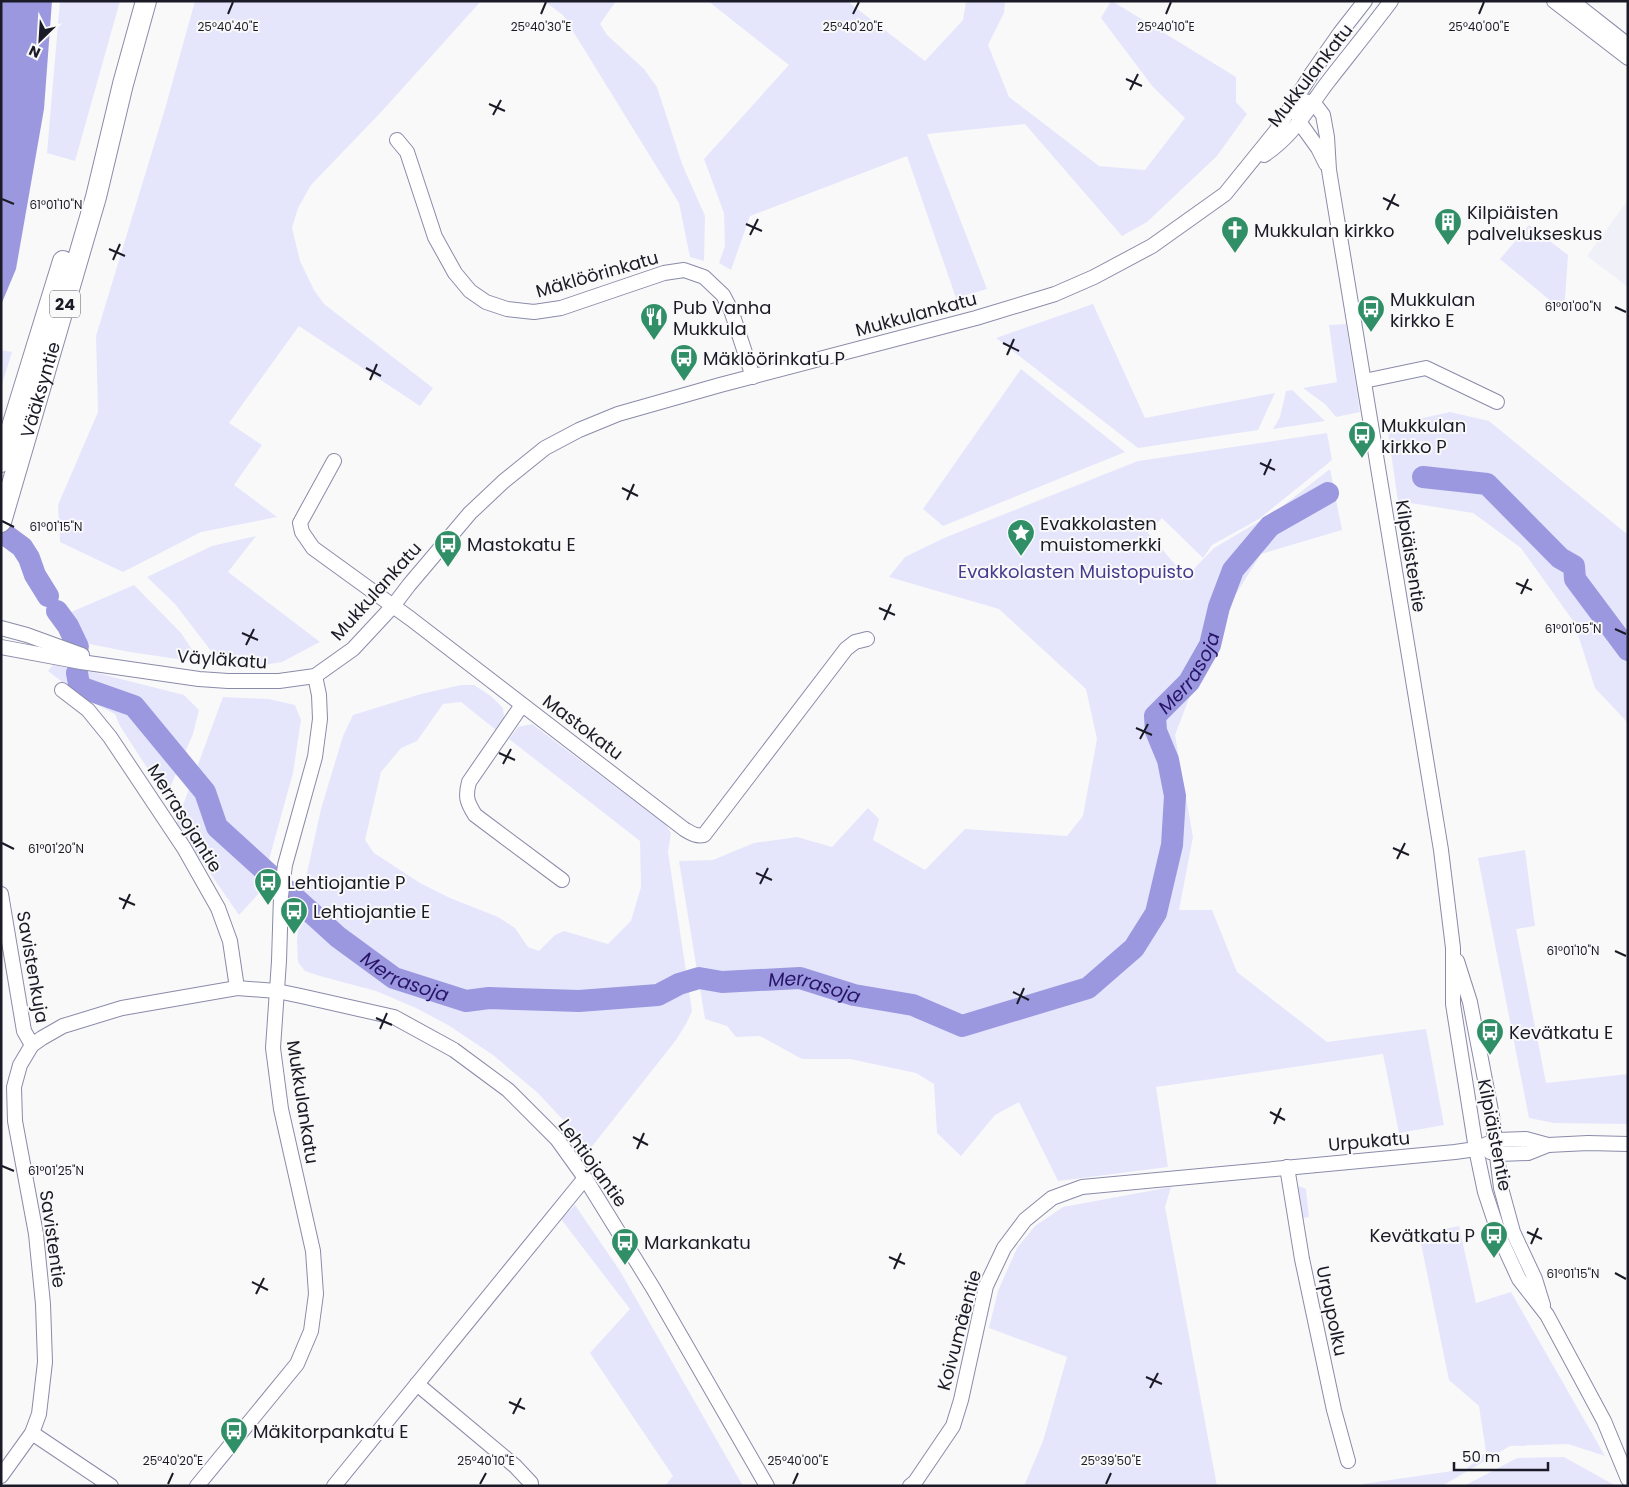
<svg xmlns="http://www.w3.org/2000/svg" width="1629" height="1487" viewBox="0 0 1629 1487" font-family="Poppins,sans-serif">
<style>
.built{fill:#f0f0f8}
.green{fill:#e5e6fc}
.water{fill:#9b98e0}
.lines{fill:none;stroke-linecap:round;stroke-linejoin:round}
.river{stroke:#9b98e0;stroke-width:22}
.minor-casing{stroke:#8a8ba9;stroke-width:16}
.highway-casing{stroke:#8a8ba9;stroke-width:22}
.minor{stroke:#fff;stroke-width:14}
.highway{stroke:#fff;stroke-width:20}
.ticks{fill:none;stroke:#1b1b27;stroke-width:2}
.labels{text-anchor:middle;dominant-baseline:central;stroke-width:4;stroke-linejoin:round;paint-order:stroke}
.shield{fill:#f9f9f9;stroke:#5e5e66;stroke-width:1}
.shield-label{font-size:16px;font-weight:bold;fill:#1b1b27}
.street-label{font-size:18px;fill:#1b1b27;stroke:#f9f9f9}
.poi-label{font-size:18px;fill:#1b1b27;stroke:#f9f9f9;text-anchor:start}
.park-label{font-size:18px;fill:#463b8f;stroke:#f9f9f9}
.water-label{font-size:19px;font-style:italic;fill:#281467;stroke:#f9f9f9}
.ticks-label{font-size:12px;text-anchor:middle;fill:#1b1b27;stroke:#f9f9f9;stroke-width:4;stroke-linejoin:round;paint-order:stroke}
</style>
<rect width="100%" height="100%" fill="#f9f9f9"/>
<path class="built" d="M1628 200V287L1587 256Z"/>
<g class="green">
<path d="M60 1H120L75 161 47 153Z"/>
<path d="M195 1H481L383 110 311 185 298 208 292 228 300 261 314 290 324 304 433 388 420 406 299 326 229 423 262 445 234 485 277 517 201 532 123 572 60 542 58 505 98 412 96 336 165 109Z"/>
<path d="M544 1H616L600 24 607 35 644 69 657 87 682 164 705 216 704 261 690 257 679 203 563 15Z"/>
<path d="M708 1H847L925 61 963 20 966 1H1005L1004 13 988 45 1009 97 1099 166 1145 170 1185 118 1153 87 1101 18 1111 1H1112L1236 77V102L1247 114 1217 156 1147 222 1122 236 1025 124 927 134 987 289 956 298 907 156 750 216 731 270 719 263 725 246 724 213 704 159 789 65Z"/>
<path d="M1529 225 1568 255 1565 299 1558 307 1500 259Z"/>
<path d="M1093 304 1145 418 1275 393 1258 430 1138 448 996 338Z"/>
<path d="M1346 324 1360 412 1336 417 1325 404 1303 388 1337 382 1329 325Z"/>
<path d="M1 350 12 352 1 387Z"/>
<path d="M1021 369 1125 452 943 526 923 509Z"/>
<path d="M1292 390 1325 421 1273 429 1280 417 1286 391Z"/>
<path d="M1450 412 1489 421 1628 535V723L1595 688 1574 622 1521 548 1473 513 1398 501 1387 426Z"/>
<path d="M1327 433 1332 460 1259 519 1212 545 1203 558 1162 518 1148 533 1186 577 1214 548 1275 512 1330 469 1342 530 1261 554 1221 618 1213 651 1193 688 1175 735 1193 837 1179 910H1212L1237 972 1327 1042 1426 1029 1444 1125 1399 1133 1383 1054 1156 1087 1168 1167 1058 1181 1019 1102 995 1115 961 1156 937 1133 934 1084 916 1073 850 1059H802L760 1036 736 1037 727 1026 705 1019 679 861 713 860 754 843 797 837 832 847 868 808 879 819 873 840 925 870 965 829 1067 836 1083 816 1097 739 1086 689 999 609 889 577 905 557 944 538 1138 461Z"/>
<path d="M256 536 228 572 320 642 282 662 239 669 215 656 175 604 147 577 212 546Z"/>
<path d="M134 585 181 633 193 651 191 661 130 652 74 641 55 619Z"/>
<path d="M53 665 97 673 184 695 199 710 193 734 166 797 120 726 115 714 82 697 48 671Z"/>
<path d="M461 685H474L491 696 503 708 504 719 496 730 461 702 443 704 417 741 401 748 381 772 365 840 374 853 420 883 450 898 498 917 515 928 528 947 539 951 555 935 564 931 608 944 631 921 641 887 640 841 509 739 518 727 532 724 666 825 671 833 668 852 692 1011 686 1024 676 1040 590 1149 538 1093 493 1055 448 1025 416 1008 376 991 320 976 305 971 298 962 297 941 301 900 321 809 343 736 353 715 421 694Z"/>
<path d="M223 697 269 699 295 705 301 720 293 773 260 892 239 915 176 824Z"/>
<path d="M1525 850 1535 926 1516 929 1546 1083 1628 1074V1124L1554 1123 1529 1118 1478 858Z"/>
<path d="M1299 1186 1306 1189 1309 1217 1300 1219 1296 1192Z"/>
<path d="M1171 1187 1165 1207 1217 1486H1024L1043 1441 1067 1357 989 1328 998 1291 1017 1248 1035 1226 1063 1207Z"/>
<path d="M575 1205 620 1271 743 1486H665L673 1476 590 1353 630 1309 561 1219Z"/>
<path d="M1459 1226 1476 1303 1511 1292 1605 1456 1568 1444 1510 1446 1442 1486H1363V1484L1466 1469 1486 1452 1479 1406 1449 1380 1419 1234Z"/>
<path d="M1564 1457 1616 1486H1464L1517 1458Z"/>
</g>
<path class="water" d="M1 1H52L44 109 16 269 1 305Z"/>
<g class="lines">
<g class="river">
<path d="M1423 477 1487 484 1560 558 1574 566 1575 579 1628 650"/>
<path d="M7 536 22 547 29 558 35 575 48 596"/>
<path d="M57 611 68 626 78 647"/>
<path id="s1" d="M77 673 79 684 83 688 134 706 205 792 217 827 338 937 394 978 466 1001 489 998 579 1001 658 995 679 984 699 978 722 982 800 978 854 995 913 1005 962 1026 1088 988 1134 948 1156 913 1172 845 1175 796 1168 760 1156 731 1155 716 1189 682 1210 645 1219 607 1233 570 1270 526 1328 493"/>
</g>
<defs>
<g id="minor">
<path d="M1554 1 1628 58"/>
<path d="M1572 1 1628 45"/>
<path d="M1295 101 1313 102 1323 115 1327 137 1329 170 1441 850 1453 948V1004L1476 1149 1485 1192 1501 1240 1519 1279 1547 1315 1604 1421 1628 1479"/>
<path d="M1298 114 1300 123 1318 148 1326 164"/>
<path d="M397 140 407 152 435 237 455 273 470 291 486 302 507 309 534 312 561 308 664 273 684 270 704 277 723 295 731 310 753 377"/>
<path d="M1264 155C1294 135 1306 111 1327 83 1348 56 1370 29 1391 1"/>
<path d="M1364 381 1426 368 1497 402"/>
<path d="M334 461 300 523 302 532 313 548 411 619 684 829C691 833 696 837 704 835L846 649 855 642 867 639"/>
<path d="M1 628 27 635 82 655"/>
<path d="M1 647 81 662 199 679 228 681H279L315 676 353 649 393 606 409 585 470 513 504 481 545 448 579 430 618 414 720 385 976 318 1055 294 1094 277 1152 246 1225 194 1276 131 1312 73 1340 33 1365 1"/>
<path d="M62 690 88 710 110 737 184 848 218 908 230 941 237 988"/>
<path d="M522 705 469 782C465 797 467 802 475 815L562 880"/>
<path d="M1 894 24 1031 32 1045"/>
<path d="M1457 961 1470 1002 1492 1116 1501 1188 1513 1232 1535 1279 1543 1305"/>
<path d="M1490 1152 1498 1154 1528 1153 1548 1145 1588 1143 1628 1144"/>
<path d="M1287 1167 1302 1259 1334 1410 1348 1461"/>
<path d="M417 1384 515 1466 531 1483V1486"/>
<path d="M32 1433 111 1486"/>
<path d="M1 1476 32 1433 39 1414 45 1362 43 1304 36 1234 15 1121 14 1087 20 1065 32 1045 42 1038 63 1026 122 1008 237 988 277 991 301 996 394 1017 454 1050 508 1090 557 1139 585 1178 653 1288 767 1486"/>
<path d="M197 1486 297 1364 311 1331 316 1294 313 1251 281 1109 273 1048 279 961 281 896 285 865 315 757 320 719 319 695 315 676"/>
<path d="M334 1486 585 1178"/>
<path d="M910 1486 915 1482 953 1426 961 1400 986 1286 1004 1248 1025 1220 1052 1198 1082 1187 1455 1152 1476 1149 1496 1140 1526 1139 1548 1145"/>
</g>
<g id="highway">
<path d="M1 462 63 261"/>
<path id="s2" d="M1 522 96 197 123 84 146 1"/>
</g>
</defs>
<use href="#minor" class="minor-casing"/>
<use href="#highway" class="highway-casing"/>
<use href="#minor" class="minor"/>
<use href="#highway" class="highway"/>
</g>
<path class="ticks" d="M228 14 233 2M541 14 546 2M853 14 859 2M1166 14 1171 2M1479 14 1484 2M1126 79 1142 86M1130 90 1138 74M489 104 505 111M493 115 501 100M1383 198 1399 206M2 199 14 204M1387 210 1395 194M746 224 762 231M750 235 758 219M109 249 125 256M113 260 120 244M1615 307 1626 312M1003 343 1019 351M1007 355 1014 339M366 368 381 376M370 380 377 364M1260 463 1275 470M1264 475 1271 459M622 488 638 496M627 500 634 484M2 521 14 527M1516 583 1532 590M1521 594 1528 579M879 608 895 615M884 620 891 604M1615 629 1626 634M242 633 258 640M246 645 254 629M1136 728 1152 735M1140 739 1148 724M499 753 515 760M503 764 511 749M2 843 14 849M1393 848 1409 855M1397 859 1405 843M756 873 772 880M760 884 768 868M119 898 135 905M123 909 130 894M1615 951 1626 956M1013 992 1029 1000M1017 1004 1024 988M376 1018 392 1025M380 1029 387 1013M1270 1112 1285 1120M1274 1124 1281 1108M633 1137 648 1145M637 1149 644 1133M2 1166 14 1171M1527 1232 1542 1239M1531 1244 1538 1228M889 1257 905 1264M894 1269 901 1253M1615 1273 1626 1279M252 1282 268 1290M256 1294 264 1278M1146 1377 1162 1384M1150 1388 1158 1373M509 1402 525 1409M513 1414 521 1398M168 1484 173 1473M480 1484 486 1473M793 1484 798 1473M1106 1484 1111 1473"/>
<defs>
<symbol id="building-pin" viewBox="-11 -11 22 30"><path d="M0 17L-7.5 6A9.5 9.5 0 1 1 7.5 6Z" fill="#308f67" stroke="#f9f9f9"/><path d="M-4-6H4V6H1V3H-1V6H-4ZM-2.5-4.3h1.7v1.8h-1.7ZM.8-4.3h1.7v1.8H.8ZM-2.5-1h1.7V.8h-1.7ZM.8-1h1.7V.8H.8Z" fill="#fff"/></symbol>
<symbol id="church-pin" viewBox="-11 -11 22 30"><path d="M0 17L-7.5 6A9.5 9.5 0 1 1 7.5 6Z" fill="#308f67" stroke="#f9f9f9"/><path d="M-1.2-6h2.4v3.5h3.3v2.4h-3.3V6h-2.4V-.1h-3.3v-2.4h3.3Z" fill="#fff"/></symbol>
<symbol id="bus-pin" viewBox="-11 -11 22 30"><path d="M0 17L-7.5 6A9.5 9.5 0 1 1 7.5 6Z" fill="#308f67" stroke="#f9f9f9"/><path d="M-5-6H5V4H4V6H2V4H-2V6H-4V4H-5ZM-3.5-4V0h7V-4ZM-3.5 1.2v1.5H-2V1.2ZM2 1.2v1.5H3.5V1.2Z" fill="#fff"/></symbol>
<symbol id="restaurant-pin" viewBox="-11 -11 22 30"><path d="M0 17L-7.5 6A9.5 9.5 0 1 1 7.5 6Z" fill="#308f67" stroke="#f9f9f9"/><path d="M-5-6h1v4h1v-4h1v4h1v-4h1v5L-1.5 .5V6h-2V.5L-5-1ZM5-6V6H3V1.5H1.5Q1.5-4 5-6Z" fill="#fff"/></symbol>
<symbol id="sight-pin" viewBox="-11 -11 22 30"><path d="M0 17L-7.5 6A9.5 9.5 0 1 1 7.5 6Z" fill="#308f67" stroke="#f9f9f9"/><path d="M0-6L1.8-2.2L6-1.7L2.9 1.2L3.7 5.4L0 3.3L-3.7 5.4L-2.9 1.2L-6-1.7L-1.8-2.2Z" fill="#fff"/></symbol>
</defs>
<g fill-rule="evenodd">
<use href="#building-pin" x="1432" y="206" width="32" height="43"/>
<use href="#church-pin" x="1219" y="214" width="32" height="43"/>
<use href="#bus-pin" x="1355" y="293" width="32" height="43"/>
<use href="#restaurant-pin" x="638" y="301" width="32" height="43"/>
<use href="#bus-pin" x="668" y="342" width="32" height="43"/>
<use href="#bus-pin" x="1346" y="419" width="32" height="43"/>
<use href="#sight-pin" x="1005" y="517" width="32" height="43"/>
<use href="#bus-pin" x="432" y="528" width="32" height="43"/>
<use href="#bus-pin" x="252" y="866" width="32" height="43"/>
<use href="#bus-pin" x="278" y="895" width="32" height="43"/>
<use href="#bus-pin" x="1474" y="1016" width="32" height="43"/>
<use href="#bus-pin" x="1478" y="1219" width="32" height="43"/>
<use href="#bus-pin" x="609" y="1226" width="32" height="43"/>
<use href="#bus-pin" x="218" y="1415" width="32" height="43"/>
</g>
<g class="labels">
<rect class="shield" x="50" y="290.5" width="30" height="27" rx="4"/>
<g class="shield-label">
<text x="65" y="304">24</text>
</g>
<g class="street-label">
<text transform="translate(1310 75) rotate(-52)">Mukkulankatu</text>
<text transform="translate(597 274) rotate(-16)">Mäklöörinkatu</text>
<text transform="translate(916 314) rotate(-15)">Mukkulankatu</text>
<text stroke="none"><textPath href="#s2" startOffset="138">Vääksyntie</textPath></text>
<text transform="translate(1411 556) rotate(81)">Kilpiäistentie</text>
<text transform="translate(376 591) rotate(-48)">Mukkulankatu</text>
<text transform="translate(222 659) rotate(4)">Väyläkatu</text>
<text transform="translate(583 727) rotate(37)">Mastokatu</text>
<text transform="translate(185 818) rotate(58)">Merrasojantie</text>
<text transform="translate(33 967) rotate(80)">Savistenkuja</text>
<text transform="translate(303 1102) rotate(81)">Mukkulankatu</text>
<text transform="translate(1495 1135) rotate(79)">Kilpiäistentie</text>
<text transform="translate(1369 1141) rotate(-5)">Urpukatu</text>
<text transform="translate(593 1163) rotate(54)">Lehtiojantie</text>
<text transform="translate(53 1239) rotate(82)">Savistentie</text>
<text transform="translate(1332 1311) rotate(78)">Urpupolku</text>
<text transform="translate(959 1330) rotate(-75)">Koivumäentie</text>
</g>
<g class="poi-label">
<text x="1467" y="212">Kilpiäisten<tspan x="1467" dy="21">palvelukseskus</tspan></text>
<text x="1254" y="230">Mukkulan kirkko</text>
<text x="1390" y="299">Mukkulan<tspan x="1390" dy="21">kirkko E</tspan></text>
<text x="673" y="307">Pub Vanha<tspan x="673" dy="21">Mukkula</tspan></text>
<text x="703" y="358">Mäklöörinkatu P</text>
<text x="1381" y="425">Mukkulan<tspan x="1381" dy="21">kirkko P</tspan></text>
<text x="1040" y="523">Evakkolasten<tspan x="1040" dy="21">muistomerkki</tspan></text>
<text x="467" y="544">Mastokatu E</text>
<text x="287" y="882">Lehtiojantie P</text>
<text x="313" y="911">Lehtiojantie E</text>
<text x="1509" y="1032">Kevätkatu E</text>
<text x="1475" y="1235" text-anchor="end">Kevätkatu P</text>
<text x="644" y="1242">Markankatu</text>
<text x="253" y="1431">Mäkitorpankatu E</text>
</g>
<g class="park-label">
<text x="1076" y="571">Evakkolasten Muistopuisto</text>
</g>
<g class="water-label">
<text stroke="none"><textPath href="#s1" startOffset="1528">Merrasoja</textPath></text>
<text stroke="none"><textPath href="#s1" startOffset="462">Merrasoja</textPath></text>
<text stroke="none"><textPath href="#s1" startOffset="882">Merrasoja</textPath></text>
</g>
</g>
<g class="ticks-label">
<text x="228" y="31">25°40'40"E</text>
<text x="541" y="31">25°40'30"E</text>
<text x="853" y="31">25°40'20"E</text>
<text x="1166" y="31">25°40'10"E</text>
<text x="1479" y="31">25°40'00"E</text>
<text x="56" y="209">61°01'10"N</text>
<text x="1573" y="311">61°01'00"N</text>
<text x="56" y="531">61°01'15"N</text>
<text x="1573" y="633">61°01'05"N</text>
<text x="56" y="853">61°01'20"N</text>
<text x="1573" y="955">61°01'10"N</text>
<text x="56" y="1175">61°01'25"N</text>
<text x="1573" y="1278">61°01'15"N</text>
<text x="173" y="1465">25°40'20"E</text>
<text x="486" y="1465">25°40'10"E</text>
<text x="798" y="1465">25°40'00"E</text>
<text x="1111" y="1465">25°39'50"E</text>
</g>
<rect width="1629" height="1487" fill="none" stroke="#1b1b27" stroke-width="5"/>
<g transform="translate(40 40) rotate(205)" stroke="#f9f9f9" stroke-width="4" paint-order="stroke">
<path d="M0-4L9 19L0 12L-9 19Z" fill="#1b1b27"/>
<text y="-8" font-size="14" font-weight="bold" text-anchor="middle" fill="#1b1b27">N</text>
</g>
<path d="M1454 1462v8h94v-8" fill="none" stroke="#1b1b27" stroke-width="2.5"/>
<text x="1462" y="1462" font-size="15" fill="#1b1b27" stroke="#f9f9f9" stroke-width="4" paint-order="stroke">50 m</text>
</svg>
